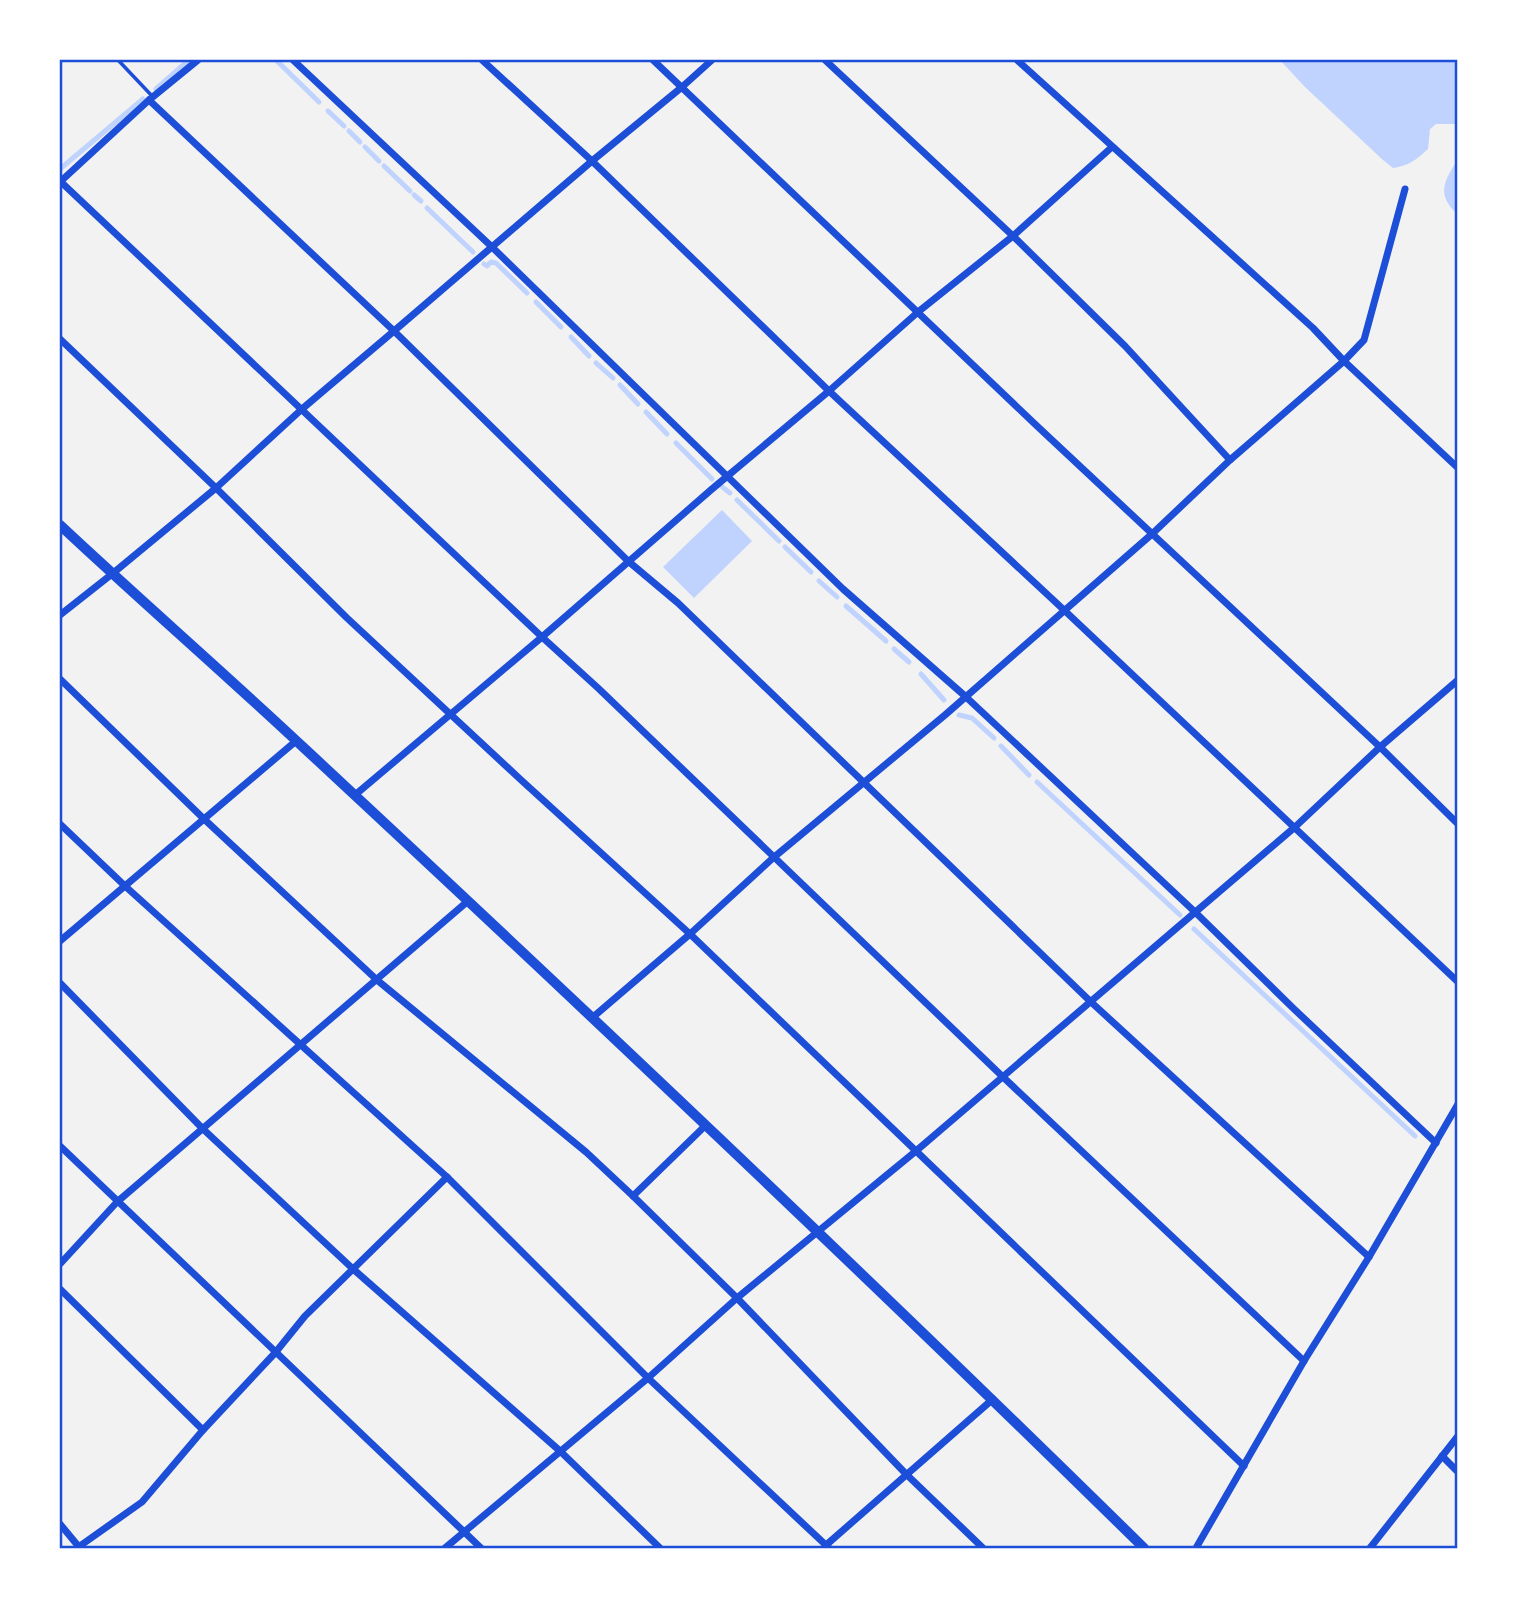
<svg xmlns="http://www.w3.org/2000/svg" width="1517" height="1608" viewBox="0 0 1517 1608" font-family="'Libre Baskerville',serif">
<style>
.water{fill:#bfd3fe}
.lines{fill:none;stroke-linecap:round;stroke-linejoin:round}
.stream{stroke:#bfd3fe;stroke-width:5}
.service{stroke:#1d4ed8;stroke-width:3.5}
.minor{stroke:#1d4ed8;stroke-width:7}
.tertiary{stroke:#1d4ed8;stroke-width:10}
.neatline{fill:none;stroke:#1d4ed8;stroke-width:2.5}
</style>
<rect width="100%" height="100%" fill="#f2f2f2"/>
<g class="water">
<path d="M1280 60H1457V124H1436L1430 129 1428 149C1417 159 1409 166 1393 168L1383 160 1305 87Z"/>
<path d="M1457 161V214C1437 195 1443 182 1457 161Z"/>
<path d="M722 510 752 541 694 598 663 567Z"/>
</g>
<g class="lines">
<g class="stream">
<path d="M276 60 319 102"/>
<path d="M156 89 189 60"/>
<path d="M328 111 344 126"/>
<path d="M349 131 360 142"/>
<path d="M365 147 379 161"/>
<path d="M384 166 410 191"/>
<path d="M60 169 143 99"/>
<path d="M414 195 421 201"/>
<path d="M427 208 473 252"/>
<path d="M484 264 487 266 491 262 496 263 527 293"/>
<path d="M536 302 561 327"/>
<path d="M571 337 589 356"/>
<path d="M596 363 613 378"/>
<path d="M620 385 638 404"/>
<path d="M646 412 667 434"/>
<path d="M676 443 712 479"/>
<path d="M721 486 730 493"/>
<path d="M737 500 779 541"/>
<path d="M785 547 811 572"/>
<path d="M819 581 837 597"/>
<path d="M846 606 886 641"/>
<path d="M894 649 909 662"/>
<path d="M921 674 944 700"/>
<path d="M959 715 972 718 994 738"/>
<path d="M1001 746 1029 775"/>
<path d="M1037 782 1180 915"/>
<path d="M1194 929 1415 1136"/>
</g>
<path class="service" d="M118 60 153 97"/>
<g class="minor">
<path d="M293 60 492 247 843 589 965 696 1195 912 1294 1009 1436 1143"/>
<path d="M482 60 592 161 829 391 1064 610 1458 982"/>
<path d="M653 60 1037 426 1380 747 1458 824"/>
<path d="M825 60 1013 236 1125 346 1230 460"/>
<path d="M1017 60 1313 328 1344 361 1458 468"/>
<path d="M149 100 394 331 628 561 678 603 1091 1002 1369 1257"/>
<path d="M60 181 542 637 598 688 1003 1077 1304 1361"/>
<path d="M60 182 149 100 198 60"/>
<path d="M60 339 216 488 347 618 520 779 690 934 1244 1466"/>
<path d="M60 615 112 574 216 488 302 409 394 331 592 161 682 87 712 60"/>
<path d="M60 679 204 819 377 980 586 1152 633 1196 737 1298 906 1474 983 1548"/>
<path d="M355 795 542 637 712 489 829 391 918 312 1013 236 1112 147"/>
<path d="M60 824 125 886 447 1177 648 1378 829 1548"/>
<path d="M60 941 296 741"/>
<path d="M60 983 203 1129 352 1268 560 1451 660 1548"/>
<path d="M592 1018 690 934 773 858 945 715 1152 534 1230 460 1344 361 1364 340 1405 189"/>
<path d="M60 1146 481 1548"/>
<path d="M633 1196 706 1125"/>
<path d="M60 1264 117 1202 468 901"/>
<path d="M60 1289 203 1430"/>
<path d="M1442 1456 1458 1472"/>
<path d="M60 1524 79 1547"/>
<path d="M825 1546 993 1399"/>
<path d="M77 1548 142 1502 203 1430 275 1353 305 1316 447 1177"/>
<path d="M445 1548 648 1378 737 1298 916 1151 1179 926 1295 827 1380 747 1458 680"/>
<path d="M1196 1548 1304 1361 1369 1257 1458 1104"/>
<path d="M1370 1548 1458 1436"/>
</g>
<path class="tertiary" d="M60 525C140 600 223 672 303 747 587 1011 868 1277 1144 1548"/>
</g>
<rect width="1517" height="1608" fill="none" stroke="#ffffff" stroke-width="122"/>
<rect x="61" y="61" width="1395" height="1486" class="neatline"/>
</svg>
